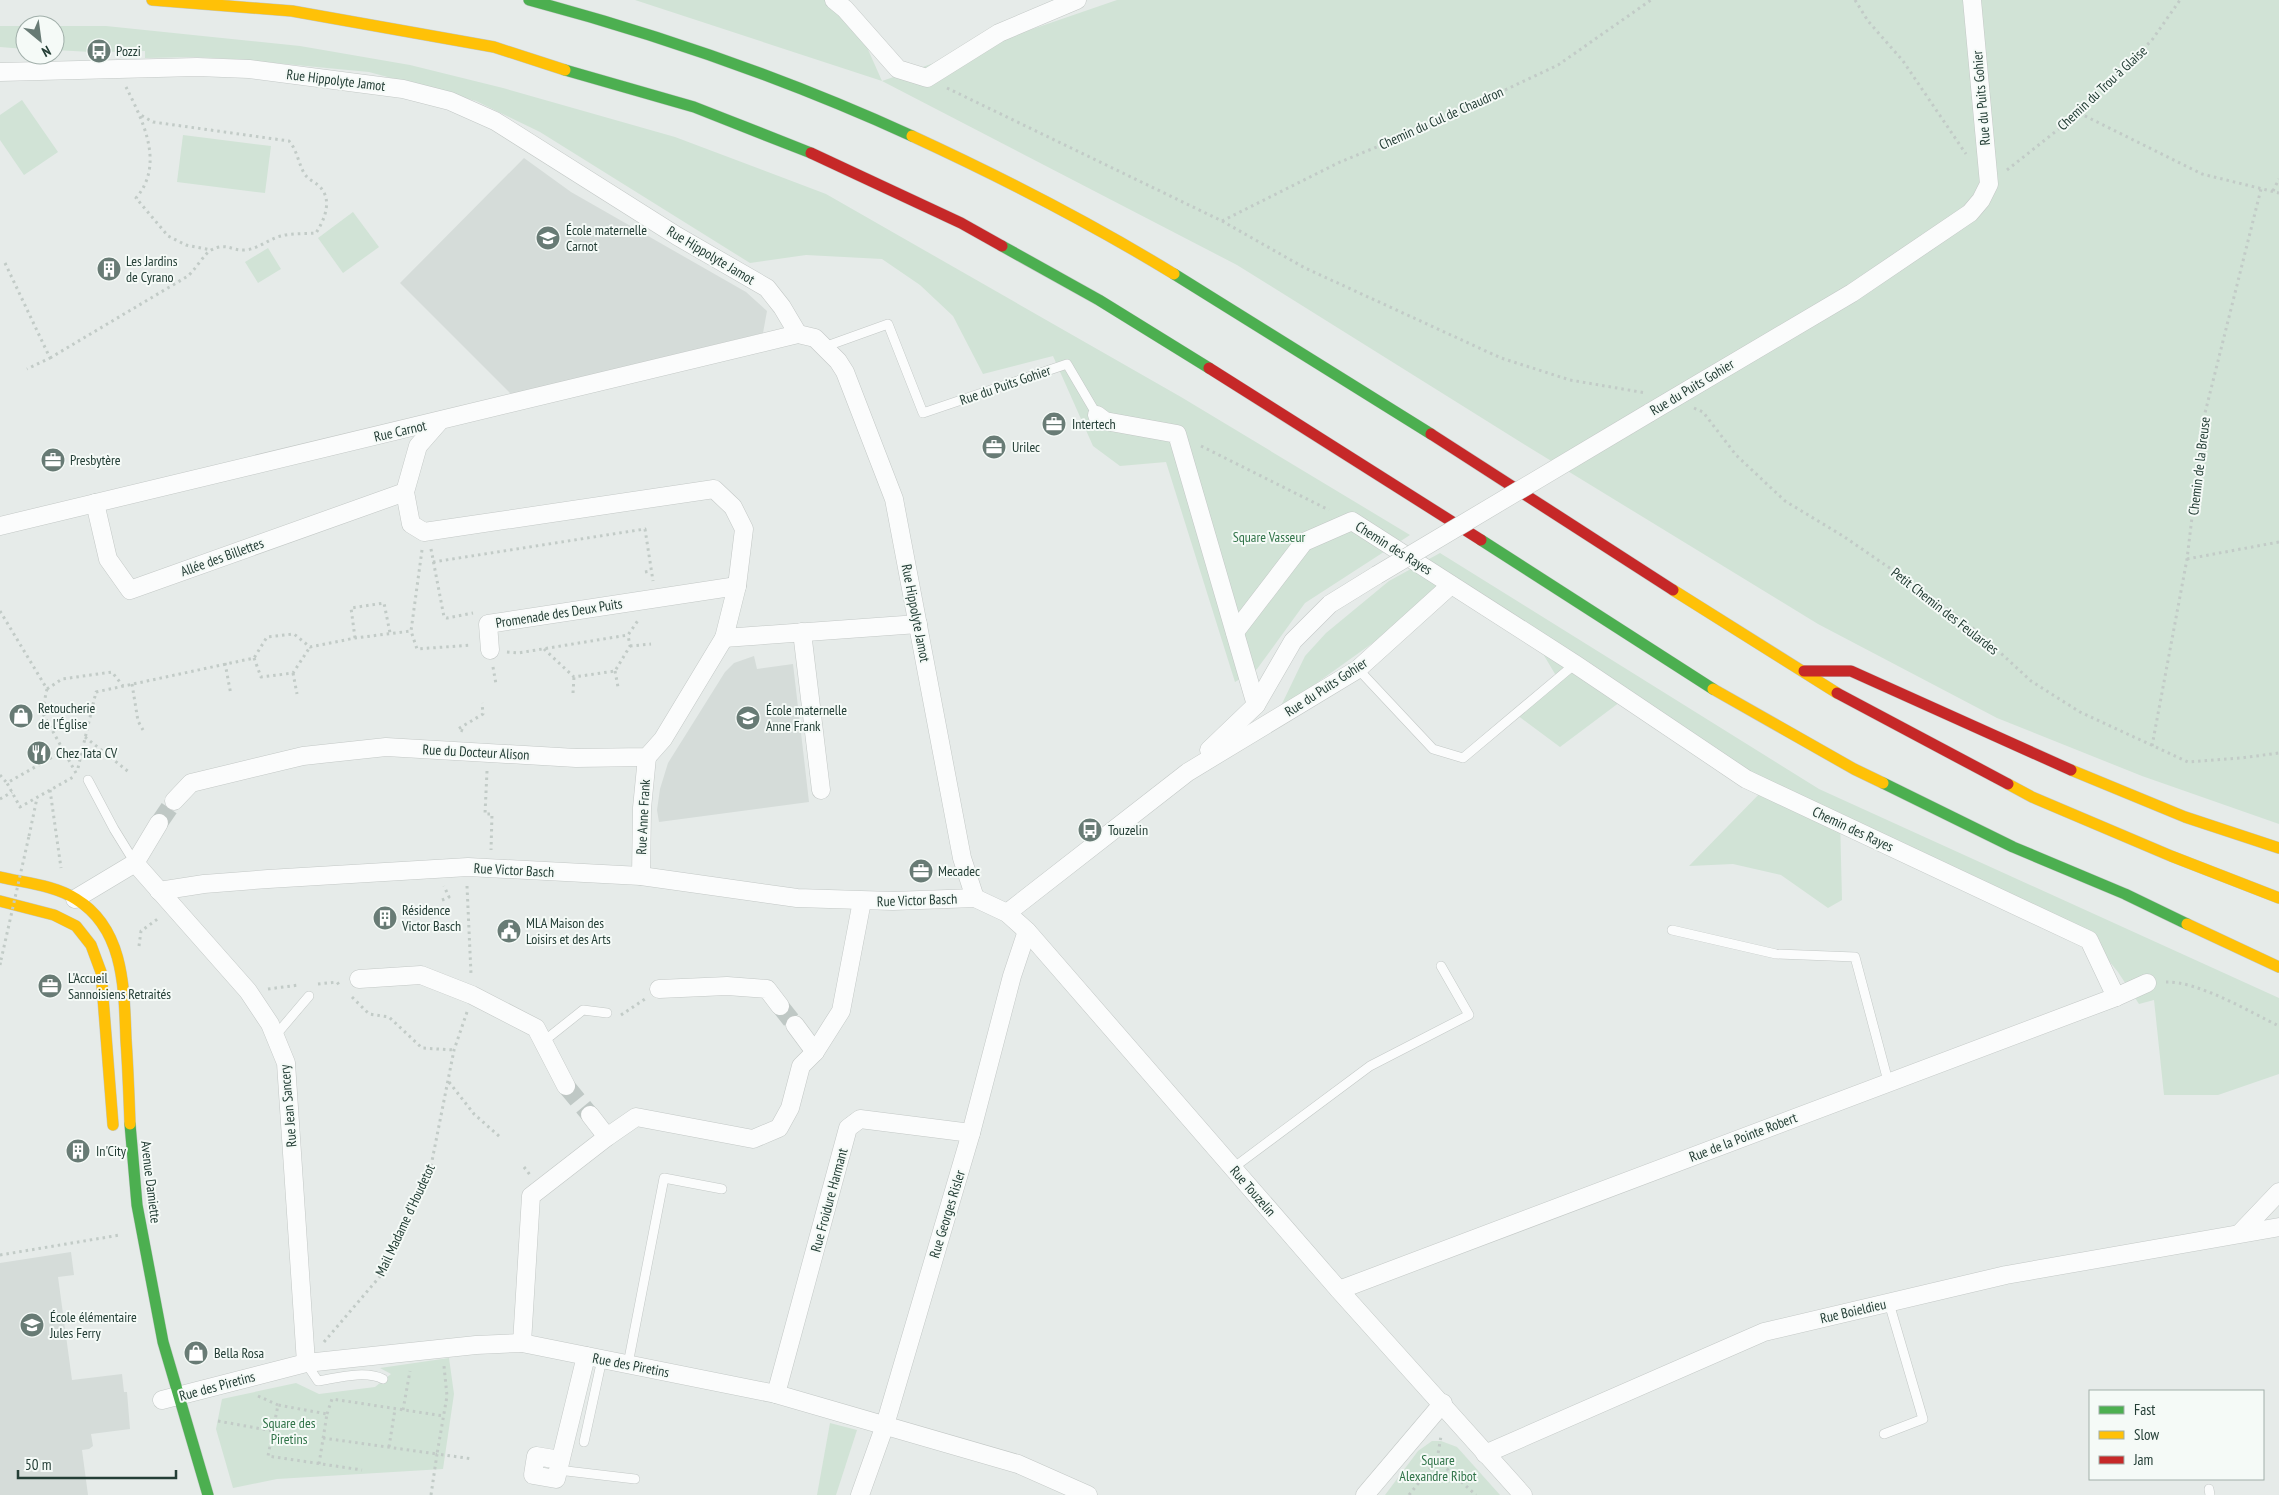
<svg xmlns="http://www.w3.org/2000/svg" width="2279" height="1495" viewBox="0 0 2279 1495" font-family="'PT Sans Narrow',sans-serif">
<style>
.built{fill:#d5dcd9}
.green{fill:#d1e3d6}
.lines{fill:none;stroke-linecap:round;stroke-linejoin:round}
.street-tunnel{stroke:#bfc8c5;stroke-width:18;stroke-dasharray:18 9;stroke-linecap:butt}
.lane-casing{stroke:#c3c8c6;stroke-width:10}
.street-casing{stroke:#c3c8c6;stroke-width:19}
.fast-casing{stroke:#c2c8c6;stroke-width:12}
.slow-casing{stroke:#c2c8c6;stroke-width:12}
.jam-casing{stroke:#c2c8c6;stroke-width:12}
.path{stroke:#c2cbc7;stroke-width:3;stroke-dasharray:2.5 4;stroke-linecap:butt}
.lane{stroke:#fbfcfc;stroke-width:9}
.street{stroke:#fbfcfc;stroke-width:18}
.fast{stroke:#4caf50;stroke-width:11}
.slow{stroke:#ffc107;stroke-width:11}
.jam{stroke:#c62828;stroke-width:11}
.street-bridge-casing{stroke:#c3c8c6;stroke-width:19;stroke-linecap:butt}
.path-bridge{stroke:#c2cbc7;stroke-width:3;stroke-dasharray:2.5 4;stroke-linecap:butt}
.street-bridge{stroke:#fbfcfc;stroke-width:18}
.labels{text-anchor:middle;dominant-baseline:central;stroke-width:4;stroke-linejoin:round;paint-order:stroke}
.poi-label{font-size:14px;fill:#243e36;stroke:#f5faf7;text-anchor:start}
.street-label{font-size:14px;fill:#243e36;stroke:#f5faf7}
.park-label{font-size:14px;fill:#307348;stroke:#f5faf7}
</style>
<rect width="100%" height="100%" fill="#e6ebe9"/>
<g class="built">
<path d="M524 158 571 192 746 292 767 311 763 333 511 394 400 283Z"/>
<path d="M754 656 757 669 793 664 809 802 659 822 657 810 660 789 668 763 725 672 734 663Z"/>
<path d="M71 1252 74 1275 58 1277 72 1380 122 1374 124 1392H127L130 1429 91 1434 93 1446 89 1449 82 1450 88 1495H0V1263Z"/>
</g>
<g class="green">
<path d="M635 0H846L882 81 1117 0H2279V824L2142 776 1997 718 1818 624 1535 451 1237 265 882 81Z"/>
<path d="M0 26H25V49L0 47Z"/>
<path d="M55 26H106L300 46 410 65 503 88 675 137 826 194 1181 397 1410 535 1305 603 1257 669 1235 682 1166 462 1120 466 1093 446 1053 356 983 374 953 316 920 285 882 259 806 255 750 263 540 132 476 101 369 72 233 59 193 57 145 58V51L103 52V47H91V52L55 50Z"/>
<path d="M22 100 58 152 24 175 0 140V115Z"/>
<path d="M183 135 271 146 265 193 177 182Z"/>
<path d="M353 212 379 247 343 273 318 238Z"/>
<path d="M268 248 281 269 258 283 245 262Z"/>
<path d="M1440 553 1819 789 2279 998V1074L2218 1095H2164L2154 1000 2139 1004 2118 972 2100 950 1840 818 1842 900 1828 908 1781 875 1733 864 1689 866 1766 787 1620 702 1560 747 1517 715 1558 679 1536 642 1444 592 1279 710 1305 656 1326 633 1389 581Z"/>
<path d="M449 1358 454 1394 443 1469 277 1479 233 1488 216 1429 222 1399 296 1383 319 1394 375 1387 391 1374 380 1368Z"/>
<path d="M830 1423 857 1430 836 1495H817Z"/>
<path d="M1432 1441H1441L1457 1447 1500 1495H1385L1418 1451Z"/>
</g>
<g class="lines">
<g class="street-tunnel">
<path d="M159 823 174 801"/>
<path d="M780 1006 795 1025"/>
<path d="M566 1086 590 1115"/>
</g>
<defs>
<g id="lane">
<path d="M824 347 888 324 923 413 1067 364 1097 415"/>
<path d="M1358 669 1433 749 1463 758 1575 664"/>
<path d="M88 780 114 829 135 863"/>
<path d="M1672 930 1776 954 1855 957 1888 1081"/>
<path d="M275 1036 309 996"/>
<path d="M544 1041 583 1010 607 1013"/>
<path d="M1233 1168 1370 1066 1469 1015 1441 966"/>
<path d="M306 1363 318 1381C337 1378 365 1370 383 1379"/>
<path d="M628 1364 664 1178 722 1189"/>
<path d="M1884 1434 1923 1419 1889 1303"/>
<path d="M584 1442 602 1359"/>
<path d="M558 1470 635 1479"/>
<path d="M2209 1489 2210 1495"/>
</g>
<g id="street">
<path d="M834 0 845 9 898 69 927 78 999 33 1077 0"/>
<path d="M0 72 197 67 249 69 403 89 450 101 495 121 677 236 767 288 782 307 798 334"/>
<path d="M1649 413 1852 293 1970 213 1981 200 1989 184 1972 0"/>
<path d="M1097 415 1105 421 1177 434 1256 705"/>
<path d="M95 503 108 559 130 590 405 492"/>
<path d="M0 526 798 334 815 338 838 361 845 372 894 499 962 858 975 898"/>
<path d="M802 632 821 790"/>
<path d="M1235 632 1304 542 1352 521 1575 664 1746 779 2089 940 2116 997"/>
<path d="M724 638 918 624"/>
<path d="M490 650 488 624 737 586"/>
<path d="M1209 750 1256 705 1293 641 1330 604 1377 575"/>
<path d="M174 801 191 783 303 756 386 747 576 758 647 757 663 739 724 638 737 586 744 529 733 507 714 489 424 532 411 524 405 492 418 446 439 422"/>
<path d="M135 863 159 823"/>
<path d="M641 876 642 808 647 757"/>
<path d="M159 891 204 884 268 879 468 867 641 876 797 898 893 901 975 898 1007 913 1027 931 1339 1290 1523 1495"/>
<path d="M75 899 135 863 248 991 270 1024 286 1063 306 1363"/>
<path d="M1007 913 1188 772 1358 669 1451 585"/>
<path d="M359 979 421 975 472 995 536 1028 566 1086"/>
<path d="M659 989 727 986 767 989 780 1006"/>
<path d="M795 1025 815 1052"/>
<path d="M590 1115 607 1137"/>
<path d="M2240 1233 2279 1192"/>
<path d="M1339 1290 2116 997 2147 983"/>
<path d="M522 1343 531 1196 607 1137 636 1117 753 1139 779 1128 790 1108 801 1066 815 1052 841 1011 862 901"/>
<path d="M776 1394 848 1128 860 1119 971 1133"/>
<path d="M162 1400 306 1363 476 1345 522 1343 776 1394 1018 1464 1088 1495"/>
<path d="M1485 1454 1764 1332 2006 1275 2279 1227"/>
<path d="M560 1460 536 1456 533 1475 556 1479 586 1356"/>
<path d="M860 1495 885 1425 971 1133 1012 976 1027 931"/>
<path d="M1365 1495 1443 1403"/>
</g>
<g id="fast">
<path d="M529 0C661 35 787 79 912 136"/>
<path d="M565 70 694 107 811 153"/>
<path d="M1002 246 1099 300 1209 368"/>
<path d="M1174 274 1431 434"/>
<path d="M1481 540 1713 689"/>
<path d="M1883 783 2013 847 2125 894 2187 924"/>
<path d="M130 1124 137 1205 163 1342 208 1495"/>
</g>
<g id="slow">
<path d="M152 0 292 11 494 47 565 70"/>
<path d="M912 136C1001 177 1089 222 1174 274"/>
<path d="M1673 590 1837 693"/>
<path d="M1713 689 1854 769 1883 783"/>
<path d="M2071 770 2185 817 2279 848"/>
<path d="M2008 784 2032 797 2171 856 2279 898"/>
<path d="M0 877C25 883 54 885 76 899 125 929 124 990 126 1040 128 1068 129 1096 130 1124"/>
<path d="M0 901 54 915 76 926 91 945 101 972 113 1125"/>
<path d="M2187 924 2279 967"/>
</g>
<g id="jam">
<path d="M811 153 961 223 1002 246"/>
<path d="M1209 368 1481 540"/>
<path d="M1431 434 1673 590"/>
<path d="M1804 671H1851L2071 770"/>
<path d="M1837 693 2008 784"/>
</g>
</defs>
<use href="#lane" class="lane-casing"/>
<use href="#street" class="street-casing"/>
<use href="#fast" class="fast-casing"/>
<use href="#slow" class="slow-casing"/>
<use href="#jam" class="jam-casing"/>
<g class="path">
<path d="M1855 0 1868 21 1903 61 1966 154"/>
<path d="M126 87C143 121 165 164 136 198L168 236 186 245 211 250"/>
<path d="M947 88 1222 221 1305 268 1501 358 1570 380 1646 393"/>
<path d="M2079 113 2202 174 2279 193"/>
<path d="M2007 170 2079 113 2152 40 2180 0"/>
<path d="M2273 191 2279 179"/>
<path d="M1222 221 1340 162 1433 124 1558 65 1651 0"/>
<path d="M5 263 50 358 27 369"/>
<path d="M50 358 188 276C195 270 205 253 211 250 227 242 231 251 245 250 259 249 268 239 281 236 291 233 305 234 316 233 325 219 333 199 319 186 314 181 308 180 304 173 298 162 297 150 289 141L153 122 139 114"/>
<path d="M1694 408 1703 412 1736 455 1785 501 1843 536 1929 595 1979 633 2031 681 2080 712 2188 762 2241 758 2279 753"/>
<path d="M1201 446 1329 510"/>
<path d="M431 549 444 617 447 618 473 613"/>
<path d="M422 550 411 631 417 649 472 645"/>
<path d="M2187 559 2279 542"/>
<path d="M433 562 645 529 653 581"/>
<path d="M645 572 651 571"/>
<path d="M0 611 47 689 42 712 76 773"/>
<path d="M355 638 351 608 384 603 390 633"/>
<path d="M630 646 651 644"/>
<path d="M544 649 574 677 615 671 630 646 628 635"/>
<path d="M507 652 518 653 628 635 639 619"/>
<path d="M254 658 261 677 293 673 310 647"/>
<path d="M225 663 231 695"/>
<path d="M493 667 496 684"/>
<path d="M615 671 618 687"/>
<path d="M293 673 297 694"/>
<path d="M132 684 138 721 143 730"/>
<path d="M47 689 62 679 112 672 123 686"/>
<path d="M573 693 574 677"/>
<path d="M463 731 458 729 483 714 482 703"/>
<path d="M85 737 130 773"/>
<path d="M2152 746 2187 559 2204 417 2261 189"/>
<path d="M63 751 7 783 20 807 75 776"/>
<path d="M78 768 96 692 254 658 267 637 294 634 310 647 355 638 411 631"/>
<path d="M487 771 485 814H492L491 850"/>
<path d="M0 775 7 783"/>
<path d="M50 790 61 868"/>
<path d="M0 799 12 792"/>
<path d="M29 836 37 798"/>
<path d="M467 886 471 974"/>
<path d="M442 900 449 897 444 886"/>
<path d="M139 946 141 931 159 918"/>
<path d="M0 965 1 960"/>
<path d="M2166 982C2198 981 2250 1012 2279 1026"/>
<path d="M318 984 337 982 340 986"/>
<path d="M268 989 299 985"/>
<path d="M352 997 369 1014 389 1017 422 1048 454 1050"/>
<path d="M621 1015 645 999"/>
<path d="M449 1082 474 1114 500 1137"/>
<path d="M524 1167 530 1175"/>
<path d="M0 1255 120 1235"/>
<path d="M324 1342 382 1274 430 1171 454 1050 467 1012"/>
<path d="M258 1396 278 1405"/>
<path d="M403 1410 410 1371"/>
<path d="M327 1414 332 1399 444 1416"/>
<path d="M218 1421 273 1431"/>
<path d="M323 1438 437 1454 447 1396 444 1366"/>
<path d="M389 1447 395 1409"/>
<path d="M1437 1460 1476 1495"/>
<path d="M319 1464 327 1414 278 1405 268 1456 362 1470"/>
<path d="M431 1495 437 1454 473 1459"/>
<path d="M1409 1495 1437 1460 1441 1436"/>
</g>
<use href="#lane" class="lane"/>
<use href="#street" class="street"/>
<use href="#fast" class="fast"/>
<use href="#slow" class="slow"/>
<use href="#jam" class="jam"/>
<defs>
<path id="street-bridge" d="M1377 575 1649 413"/>
</defs>
<use href="#street-bridge" class="street-bridge-casing"/>
<path class="path-bridge" d="M1 960 29 836"/>
<use href="#street-bridge" class="street-bridge"/>
</g>
<defs>
<symbol id="bus-disc" viewBox="-11 -11 22 22"><circle r="9.5" fill="#687b75" stroke="#f5faf7"/><path d="M-5-6H5V4H4V6H2V4H-2V6H-4V4H-5ZM-3.5-4V0h7V-4ZM-3.5 1.2v1.5H-2V1.2ZM2 1.2v1.5H3.5V1.2Z" fill="#fff"/></symbol>
<symbol id="school-disc" viewBox="-11 -11 22 22"><circle r="9.5" fill="#687b75" stroke="#f5faf7"/><path d="M0-5L7-2L0 1L-7-2ZM-4 1L0 2.5L4 1V4Q0 6-4 4Z" fill="#fff"/></symbol>
<symbol id="building-disc" viewBox="-11 -11 22 22"><circle r="9.5" fill="#687b75" stroke="#f5faf7"/><path d="M-4-6H4V6H1V3H-1V6H-4ZM-2.5-4.3h1.7v1.8h-1.7ZM.8-4.3h1.7v1.8H.8ZM-2.5-1h1.7V.8h-1.7ZM.8-1h1.7V.8H.8Z" fill="#fff"/></symbol>
<symbol id="office-disc" viewBox="-11 -11 22 22"><circle r="9.5" fill="#687b75" stroke="#f5faf7"/><path d="M-6-3h4V-5.5h4V-3h4V5H-6ZM-1-4.5V-3h2v-1.5ZM-6 0V1H6V0Z" fill="#fff"/></symbol>
<symbol id="shop-disc" viewBox="-11 -11 22 22"><circle r="9.5" fill="#687b75" stroke="#f5faf7"/><path d="M-5-2.5h2.3a2.7 3.5 0 0 1 5.4 0H5L5.5 6h-11ZM-1.5-2.5h3a1.5 2.3 0 0 0-3 0Z" fill="#fff"/></symbol>
<symbol id="restaurant-disc" viewBox="-11 -11 22 22"><circle r="9.5" fill="#687b75" stroke="#f5faf7"/><path d="M-5-6h1v4h1v-4h1v4h1v-4h1v5L-1.5 .5V6h-2V.5L-5-1ZM5-6V6H3V1.5H1.5Q1.5-4 5-6Z" fill="#fff"/></symbol>
<symbol id="civic-disc" viewBox="-11 -11 22 22"><circle r="9.5" fill="#687b75" stroke="#f5faf7"/><path d="M-.6-6.5H3V-4.5H.6V-3L4-1V1h2V6H-6V1h2V-1L-.6-3ZM-1.2 2.5V6h2.4V2.5Z" fill="#fff"/></symbol>
</defs>
<g fill-rule="evenodd">
<use href="#bus-disc" x="85" y="37" width="28" height="28"/>
<use href="#school-disc" x="534" y="224" width="28" height="28"/>
<use href="#building-disc" x="95" y="255" width="28" height="28"/>
<use href="#office-disc" x="1040" y="410" width="28" height="28"/>
<use href="#office-disc" x="980" y="433" width="28" height="28"/>
<use href="#office-disc" x="39" y="446" width="28" height="28"/>
<use href="#shop-disc" x="7" y="702" width="28" height="28"/>
<use href="#school-disc" x="734" y="704" width="28" height="28"/>
<use href="#restaurant-disc" x="25" y="739" width="28" height="28"/>
<use href="#bus-disc" x="1076" y="816" width="28" height="28"/>
<use href="#office-disc" x="907" y="857" width="28" height="28"/>
<use href="#building-disc" x="371" y="904" width="28" height="28"/>
<use href="#civic-disc" x="495" y="917" width="28" height="28"/>
<use href="#office-disc" x="36" y="972" width="28" height="28"/>
<use href="#building-disc" x="64" y="1137" width="28" height="28"/>
<use href="#school-disc" x="18" y="1311" width="28" height="28"/>
<use href="#shop-disc" x="182" y="1339" width="28" height="28"/>
</g>
<g class="labels">
<g class="poi-label">
<text x="116" y="51">Pozzi</text>
<text x="566" y="230">École maternelle<tspan x="566" dy="16">Carnot</tspan></text>
<text x="126" y="261">Les Jardins<tspan x="126" dy="16">de Cyrano</tspan></text>
<text x="1072" y="424">Intertech</text>
<text x="1012" y="447">Urilec</text>
<text x="70" y="460">Presbytère</text>
<text x="38" y="708">Retoucherie<tspan x="38" dy="16">de l'Église</tspan></text>
<text x="766" y="710">École maternelle<tspan x="766" dy="16">Anne Frank</tspan></text>
<text x="56" y="753">Chez Tata CV</text>
<text x="1108" y="830">Touzelin</text>
<text x="938" y="871">Mecadec</text>
<text x="402" y="910">Résidence<tspan x="402" dy="16">Victor Basch</tspan></text>
<text x="526" y="923">MLA Maison des<tspan x="526" dy="16">Loisirs et des Arts</tspan></text>
<text x="68" y="978">L'Accueil<tspan x="68" dy="16">Sannoisiens Retraités</tspan></text>
<text x="96" y="1151">In'City</text>
<text x="50" y="1317">École élémentaire<tspan x="50" dy="16">Jules Ferry</tspan></text>
<text x="214" y="1353">Bella Rosa</text>
</g>
<g class="street-label">
<text transform="translate(336 80) rotate(7)">Rue Hippolyte Jamot</text>
<text transform="translate(2102 88) rotate(-43)">Chemin du Trou à Glaise</text>
<text transform="translate(1981 98) rotate(-95)">Rue du Puits Gohier</text>
<text transform="translate(1441 118) rotate(-24)">Chemin du Cul de Chaudron</text>
<text transform="translate(711 255) rotate(31)">Rue Hippolyte Jamot</text>
<text transform="translate(1005 385) rotate(-19)">Rue du Puits Gohier</text>
<text transform="translate(1692 387) rotate(-31)">Rue du Puits Gohier</text>
<text transform="translate(400 431) rotate(-13)">Rue Carnot</text>
<text transform="translate(2199 466) rotate(-83)">Chemin de la Breuse</text>
<text transform="translate(1394 548) rotate(32)">Chemin des Rayes</text>
<text transform="translate(222 557) rotate(-20)">Allée des Billettes</text>
<text transform="translate(1945 611) rotate(38)">Petit Chemin des Feulardes</text>
<text transform="translate(559 613) rotate(-9)">Promenade des Deux Puits</text>
<text transform="translate(916 613) rotate(79)">Rue Hippolyte Jamot</text>
<text transform="translate(1326 687) rotate(-33)">Rue du Puits Gohier</text>
<text transform="translate(476 752) rotate(3)">Rue du Docteur Alison</text>
<text transform="translate(643 817) rotate(-87)">Rue Anne Frank</text>
<text transform="translate(1853 829) rotate(25)">Chemin des Rayes</text>
<text transform="translate(514 870) rotate(3)">Rue Victor Basch</text>
<text transform="translate(917 900) rotate(-2)">Rue Victor Basch</text>
<text transform="translate(288 1106) rotate(-95)">Rue Jean Sancery</text>
<text transform="translate(1743 1137) rotate(-21)">Rue de la Pointe Robert</text>
<text transform="translate(151 1182) rotate(83)">Avenue Damiette</text>
<text transform="translate(1253 1191) rotate(49)">Rue Touzelin</text>
<text transform="translate(829 1200) rotate(-75)">Rue Froidure Harmant</text>
<text transform="translate(947 1214) rotate(-73)">Rue Georges Risler</text>
<text transform="translate(405 1220) rotate(-65)">Mail Madame d'Houdetot</text>
<text transform="translate(1853 1311) rotate(-13)">Rue Boieldieu</text>
<text transform="translate(631 1365) rotate(11)">Rue des Piretins</text>
<text transform="translate(217 1386) rotate(-15)">Rue des Piretins</text>
</g>
<g class="park-label">
<text x="1269" y="537">Square Vasseur</text>
<text x="289" y="1423">Square des<tspan x="289" dy="16">Piretins</tspan></text>
<text x="1438" y="1460">Square<tspan x="1438" dy="16">Alexandre Ribot</tspan></text>
</g>
</g>
<rect x="2089" y="1390" width="175" height="90" fill="#f5faf7" stroke="#a1afaa"/>
<rect x="2099" y="1406" width="25" height="8" fill="#4caf50" stroke="#a1afaa"/>
<text x="2134" y="1415" font-size="15" fill="#243e36">Fast</text>
<rect x="2099" y="1431" width="25" height="8" fill="#ffc107" stroke="#a1afaa"/>
<text x="2134" y="1440" font-size="15" fill="#243e36">Slow</text>
<rect x="2099" y="1456" width="25" height="8" fill="#c62828" stroke="#a1afaa"/>
<text x="2134" y="1465" font-size="15" fill="#243e36">Jam</text>
<g transform="translate(40 40) rotate(151)"><circle r="24" fill="#f5faf7" stroke="#a1afaa"/>
<path d="M0-4L9 19L0 12L-9 19Z" fill="#687b75"/>
<text y="-8" font-size="14" font-weight="bold" text-anchor="middle" fill="#243e36">N</text>
</g>
<path d="M18 1470v8h158v-8" fill="none" stroke="#243e36" stroke-width="2.5"/>
<text x="25" y="1470" font-size="15" fill="#243e36" stroke="#f5faf7" stroke-width="4" paint-order="stroke">50 m</text>
</svg>
